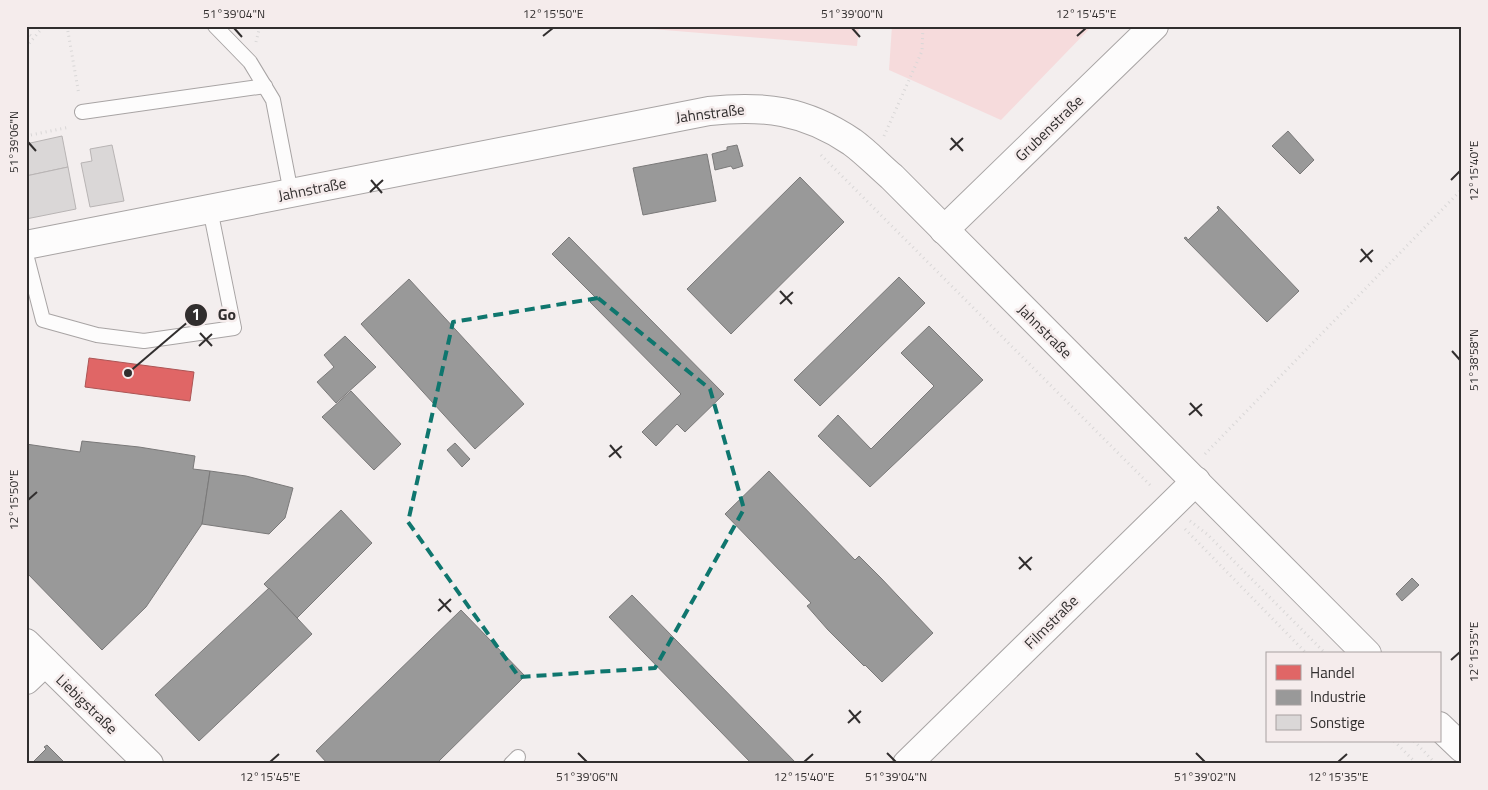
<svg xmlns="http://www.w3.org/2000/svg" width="1488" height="790" viewBox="0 0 1488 790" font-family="'Titillium Web',sans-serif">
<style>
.green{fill:#f6dbdc}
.shops{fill:#e06666;stroke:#ac5555}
.industry{fill:#999;stroke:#7a7979}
.building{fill:#dad7d7;stroke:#b8b4b4}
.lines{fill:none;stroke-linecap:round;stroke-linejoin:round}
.lane-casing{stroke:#a8a4a4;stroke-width:16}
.street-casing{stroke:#a8a4a4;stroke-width:30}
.path{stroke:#d9d7d7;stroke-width:3;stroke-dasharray:1 4;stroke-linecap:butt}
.lane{stroke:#fdfcfc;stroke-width:14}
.street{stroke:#fdfcfc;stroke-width:28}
.marked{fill:none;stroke:#0f766e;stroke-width:4;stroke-dasharray:10 6;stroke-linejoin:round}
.ticks{fill:none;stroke:#312e2e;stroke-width:2}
.labels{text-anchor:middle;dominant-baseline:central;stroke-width:5;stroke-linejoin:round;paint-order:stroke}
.street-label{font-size:15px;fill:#312e2e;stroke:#f5ecec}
.leader{fill:none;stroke:#312e2e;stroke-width:2}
.callout-dot{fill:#312e2e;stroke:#f5ecec;stroke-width:2}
.mark-label{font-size:15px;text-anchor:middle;font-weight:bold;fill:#fff}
.callout-label{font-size:16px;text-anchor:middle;font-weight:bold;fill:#312e2e;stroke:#f5ecec;stroke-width:5;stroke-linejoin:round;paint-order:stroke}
.neatline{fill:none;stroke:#312e2e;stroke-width:2}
.ticks-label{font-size:12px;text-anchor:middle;fill:#312e2e}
</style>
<rect width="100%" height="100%" fill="#f3eeee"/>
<g class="green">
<path d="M640 26H859L857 46 640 28Z"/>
<path d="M892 26H1092L1001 120 889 70Z"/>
</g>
<path class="shops" d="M89 358 194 372 190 401 85 387Z"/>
<g class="industry">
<path d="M1288 131 1314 160 1300 174 1272 146Z"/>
<path d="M737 145 743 166 733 169 731 166 715 170 712 154 727 150V147Z"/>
<path d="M707 154 716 201 643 215 633 168Z"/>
<path d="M800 177 844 222 731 334 687 289Z"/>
<path d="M1218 206 1299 291 1267 322 1184 238 1186 237 1188 240 1219 210 1217 208Z"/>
<path d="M569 237 724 394 685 432 677 424 656 446 642 432 681 394 590 302 595 297 552 254Z"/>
<path d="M899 277 925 303 820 406 794 380Z"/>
<path d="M409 279 524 404 475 449 361 324Z"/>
<path d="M929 326 983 380 870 487 818 436 838 415 871 449 934 386 901 353Z"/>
<path d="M345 336 376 367 336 403 317 382 334 367 324 355Z"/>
<path d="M351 391 401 444 374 470 322 417Z"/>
<path d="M82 441 139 447 195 456 193 469 210 471 202 524 146 607 102 650 26 572V444L80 452Z"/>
<path d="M455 443 470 459 462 467 447 450Z"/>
<path d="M210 471 246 476 293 488 285 518 269 534 202 524Z"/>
<path d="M769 471 855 560 859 556 881 578 933 633 882 682 865 665 864 666 828 630 807 606 811 603 725 514Z"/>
<path d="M341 510 372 543 297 618 264 584Z"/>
<path d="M1412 578 1419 585 1402 601 1396 594Z"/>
<path d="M269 588 312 634 199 741 155 695Z"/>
<path d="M632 595 797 764H752L609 617Z"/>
<path d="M461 610 525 676 436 764H328L316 751Z"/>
<path d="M47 745 65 763 67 761 70 764H31L46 749 44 747Z"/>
</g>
<g class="building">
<path d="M62 136 68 167 26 176V144Z"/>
<path d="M112 145 124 201 90 207 81 163 92 161 90 149Z"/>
<path d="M68 167 76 209 26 219V176Z"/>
</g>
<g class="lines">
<defs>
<g id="lane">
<path d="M215 26 250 62 273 100 291 193"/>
<path d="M82 112 265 86"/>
<path d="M26 254 43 320 97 335 144 341 234 328 210 209"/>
<path d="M511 764 518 757"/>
</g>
<g id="street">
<path d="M944 230 1154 26"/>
<path d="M26 245 709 111C763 105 805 110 852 142 866 152 879 166 892 177L1367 654"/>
<path d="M26 643 149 764"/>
<path d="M26 680 45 662"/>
<path d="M1439 726 1462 748"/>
<path d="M907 764 1196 481"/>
</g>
</defs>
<use href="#lane" class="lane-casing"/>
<use href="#street" class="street-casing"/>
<g class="path">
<path d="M67 26 79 95"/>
<path d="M26 32 34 38"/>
<path d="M256 42 260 26"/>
<path d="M26 47 44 26"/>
<path d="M26 136 70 127"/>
<path d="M884 136 922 51 923 26"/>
<path d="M821 155 1152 487"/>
<path d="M1205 454 1462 189"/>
<path d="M1190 521 1207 534 1323 651"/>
<path d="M1185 529 1307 654"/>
<path d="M1394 741 1417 764"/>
<path d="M1414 741 1436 764"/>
</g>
<use href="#lane" class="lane"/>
<use href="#street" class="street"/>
</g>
<path class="marked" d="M598 298 710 389 744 509 655 668 519 677 408 522 453 322Z"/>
<path class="ticks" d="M234 28 242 37M852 28 860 37M543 36 553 28M1077 36 1086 28M951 138 963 151M28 142 36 151M950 150 963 138M371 180 382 193M1451 180 1460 171M370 192 383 180M1361 249 1372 262M1360 262 1373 250M780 291 792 304M780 304 793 292M200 333 212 346M199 346 212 334M1452 351 1460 360M1190 403 1202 416M1189 415 1202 404M610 445 621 458M609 457 622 446M28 500 37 492M1019 557 1031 570M1019 569 1032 557M439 599 451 612M438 611 451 599M1451 660 1460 652M849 710 860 723M848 723 861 711M578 753 587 762M887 753 896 762M1196 753 1205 762M270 762 279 754M804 762 813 754M1338 762 1347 754"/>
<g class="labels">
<g class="street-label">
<text transform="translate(710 113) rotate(-7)">Jahnstraße</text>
<text transform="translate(1049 128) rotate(-44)">Grubenstraße</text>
<text transform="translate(312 189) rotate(-11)">Jahnstraße</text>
<text transform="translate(1045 331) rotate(45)">Jahnstraße</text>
<text transform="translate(1051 622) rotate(-45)">Filmstraße</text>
<text transform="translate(87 704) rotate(44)">Liebigstraße</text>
</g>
</g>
<path class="leader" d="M128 373L196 315"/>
<g class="callout-dot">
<circle cx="128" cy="373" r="5"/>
<circle cx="196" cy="315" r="12"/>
</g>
<g class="mark-label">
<text x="196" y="320">1</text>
</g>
<g class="callout-label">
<text x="227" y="320">Go</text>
</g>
<rect width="1488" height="790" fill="none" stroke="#f5ecec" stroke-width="55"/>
<rect x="1266" y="652" width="175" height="90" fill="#f5ecec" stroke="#a7a0a0"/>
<rect x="1276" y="665" width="25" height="15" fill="#e06666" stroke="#a7a0a0"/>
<text x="1310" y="678" font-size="15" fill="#312e2e">Handel</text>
<rect x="1276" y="690" width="25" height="15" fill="#999999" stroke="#a7a0a0"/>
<text x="1310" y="702" font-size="15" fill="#312e2e">Industrie</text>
<rect x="1276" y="715" width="25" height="15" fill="#dad7d7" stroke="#a7a0a0"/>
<text x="1310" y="728" font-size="15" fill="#312e2e">Sonstige</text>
<rect x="28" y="28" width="1432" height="734" class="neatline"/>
<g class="ticks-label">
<text x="234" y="18">51°39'04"N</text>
<text x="553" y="18">12°15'50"E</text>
<text x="852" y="18">51°39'00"N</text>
<text x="1086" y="18">12°15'45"E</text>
<text transform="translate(14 142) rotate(-90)" y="4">51°39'06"N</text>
<text transform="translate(1474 171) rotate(-90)" y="4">12°15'40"E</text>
<text transform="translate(1474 360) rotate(-90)" y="4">51°38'58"N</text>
<text transform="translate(14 500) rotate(-90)" y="4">12°15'50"E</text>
<text transform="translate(1474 652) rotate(-90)" y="4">12°15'35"E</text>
<text x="270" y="781">12°15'45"E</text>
<text x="587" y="781">51°39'06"N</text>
<text x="804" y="781">12°15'40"E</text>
<text x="896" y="781">51°39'04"N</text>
<text x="1205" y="781">51°39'02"N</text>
<text x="1338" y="781">12°15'35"E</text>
</g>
</svg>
